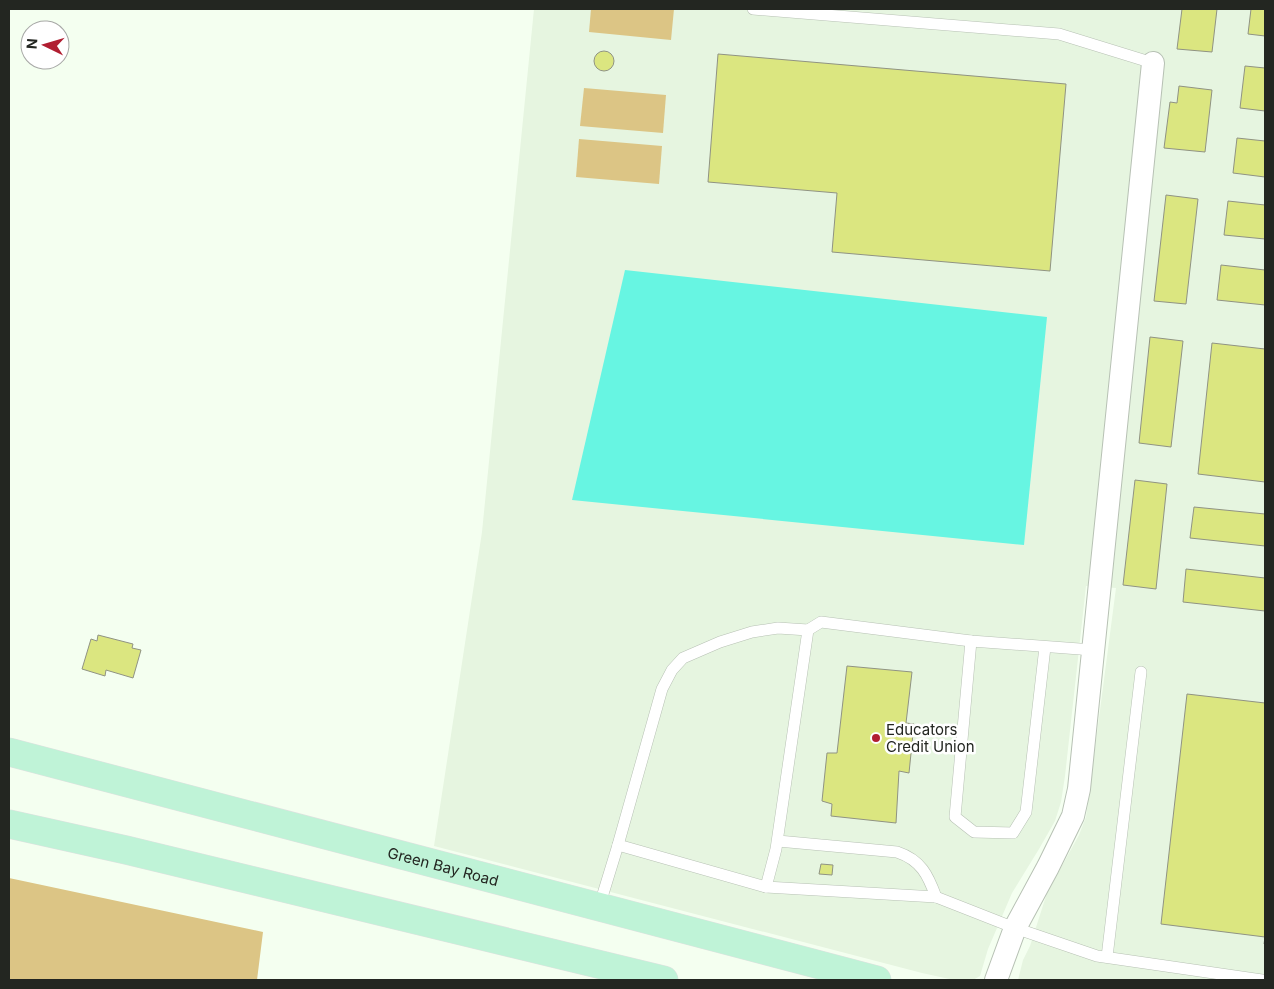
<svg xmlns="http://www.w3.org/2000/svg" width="1274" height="989" viewBox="0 0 1274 989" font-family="Inter,sans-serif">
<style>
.built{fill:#e6f5e0}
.green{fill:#dcc585}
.water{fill:#67f5e2}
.building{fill:#dbe680;stroke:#909383}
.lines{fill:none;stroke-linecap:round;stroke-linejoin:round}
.lane-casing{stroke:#b7c1b4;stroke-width:12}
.street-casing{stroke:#b7c1b4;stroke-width:24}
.primary-casing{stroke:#e0e1e0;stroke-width:29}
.lane{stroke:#fff;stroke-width:11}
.street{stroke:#fff;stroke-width:22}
.primary{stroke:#bff3d7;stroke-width:28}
.poi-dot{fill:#b11e31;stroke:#fff;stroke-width:2}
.labels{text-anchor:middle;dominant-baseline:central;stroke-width:5;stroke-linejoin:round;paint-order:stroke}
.poi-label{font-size:15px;fill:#232621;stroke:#fff;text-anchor:start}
.street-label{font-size:15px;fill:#232621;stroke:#fff}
</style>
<rect width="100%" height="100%" fill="#f4fff0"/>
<path class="built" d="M534 9H1265V980H1018L1023 960 1030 946 1047 893 1079 835 1086 817 1116 588 1086 586 1065 776 1061 802 1055 821 1039 849 1012 893 988 949 980 976 973 980H954L922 973 434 846 482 532Z"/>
<g class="green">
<path d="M591 9H674L671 40 589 32Z"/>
<path d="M584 88 666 95 663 133 580 126Z"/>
<path d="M579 139 662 146 659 184 576 177Z"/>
<path d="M9 878 263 932 257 980H9Z"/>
</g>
<path class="water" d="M625 270 1047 317 1024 545 572 500Z"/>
<g class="building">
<path d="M1182 9H1217L1212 52 1177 49Z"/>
<path d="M1251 9H1265V36L1248 34Z"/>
<circle cx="604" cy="61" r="10"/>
<path d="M718 54 1066 84 1050 271 832 252 837 193 708 182Z"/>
<path d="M1245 66 1265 68V111L1240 108Z"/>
<path d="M1179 86 1212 90 1205 152 1164 148 1170 102 1177 103Z"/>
<path d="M1237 138 1265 141V177L1233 173Z"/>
<path d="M1166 195 1198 199 1186 304 1154 301Z"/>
<path d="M1228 201 1265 205V239L1224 235Z"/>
<path d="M1221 265 1265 270V305L1217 300Z"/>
<path d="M1150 337 1183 341 1171 447 1139 443Z"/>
<path d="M1212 343 1265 349V482L1198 474Z"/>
<path d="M1135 480 1167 484 1156 589 1123 585Z"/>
<path d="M1194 507 1265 514V546L1190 538Z"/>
<path d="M1186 569 1265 578V611L1183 602Z"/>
<path d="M98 635 133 644 132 648 141 650 133 678 106 670 105 676 82 669 91 639 97 641Z"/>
<path d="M847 666 912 672 906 723 914 724 909 773 899 771 896 823 831 816 832 804 822 801 827 753H837Z"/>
<path d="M1187 694 1265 703V944H1264L1265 937 1161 924Z"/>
<path d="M821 864 833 865 832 875 819 874Z"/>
</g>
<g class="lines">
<defs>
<g id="lane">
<path d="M753 9 1059 34 1153 63"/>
<path d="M971 641 955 817 974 832 1013 833 1026 812 1045 647"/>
<path d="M778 841 897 852C921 860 928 875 936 897"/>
<path d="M618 845 662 689 672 670 683 658 720 642 752 632 778 628 808 630"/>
<path d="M766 887 776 849 808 630 821 622 971 641 1093 650"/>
<path d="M599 907 618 845 766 887 936 897 1015 928 1097 956 1262 980"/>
<path d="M1107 957 1141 672"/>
</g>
<path id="street" d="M996 980 1015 928 1048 867 1073 816 1079 789 1153 63"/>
<g id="primary">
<path id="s1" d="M9 752 877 980"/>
<path d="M9 824 126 850 664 980"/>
</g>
</defs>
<use href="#lane" class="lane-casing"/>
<use href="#street" class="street-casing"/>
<use href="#primary" class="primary-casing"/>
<use href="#lane" class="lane"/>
<use href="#street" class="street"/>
<use href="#primary" class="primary"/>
</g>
<circle class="poi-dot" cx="876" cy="738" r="5"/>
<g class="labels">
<g class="poi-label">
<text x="886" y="729">Educators<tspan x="886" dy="17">Credit Union</tspan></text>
</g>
<g class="street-label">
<text stroke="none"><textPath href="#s1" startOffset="449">Green Bay Road</textPath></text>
</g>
</g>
<rect width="1274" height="989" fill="none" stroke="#232621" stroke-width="20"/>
<g transform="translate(45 45) rotate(275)"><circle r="24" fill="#ffffff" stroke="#a7a8a6"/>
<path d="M0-4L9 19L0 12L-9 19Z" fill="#b11e31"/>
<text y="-8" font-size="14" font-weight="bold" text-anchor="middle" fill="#232621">N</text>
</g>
</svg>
